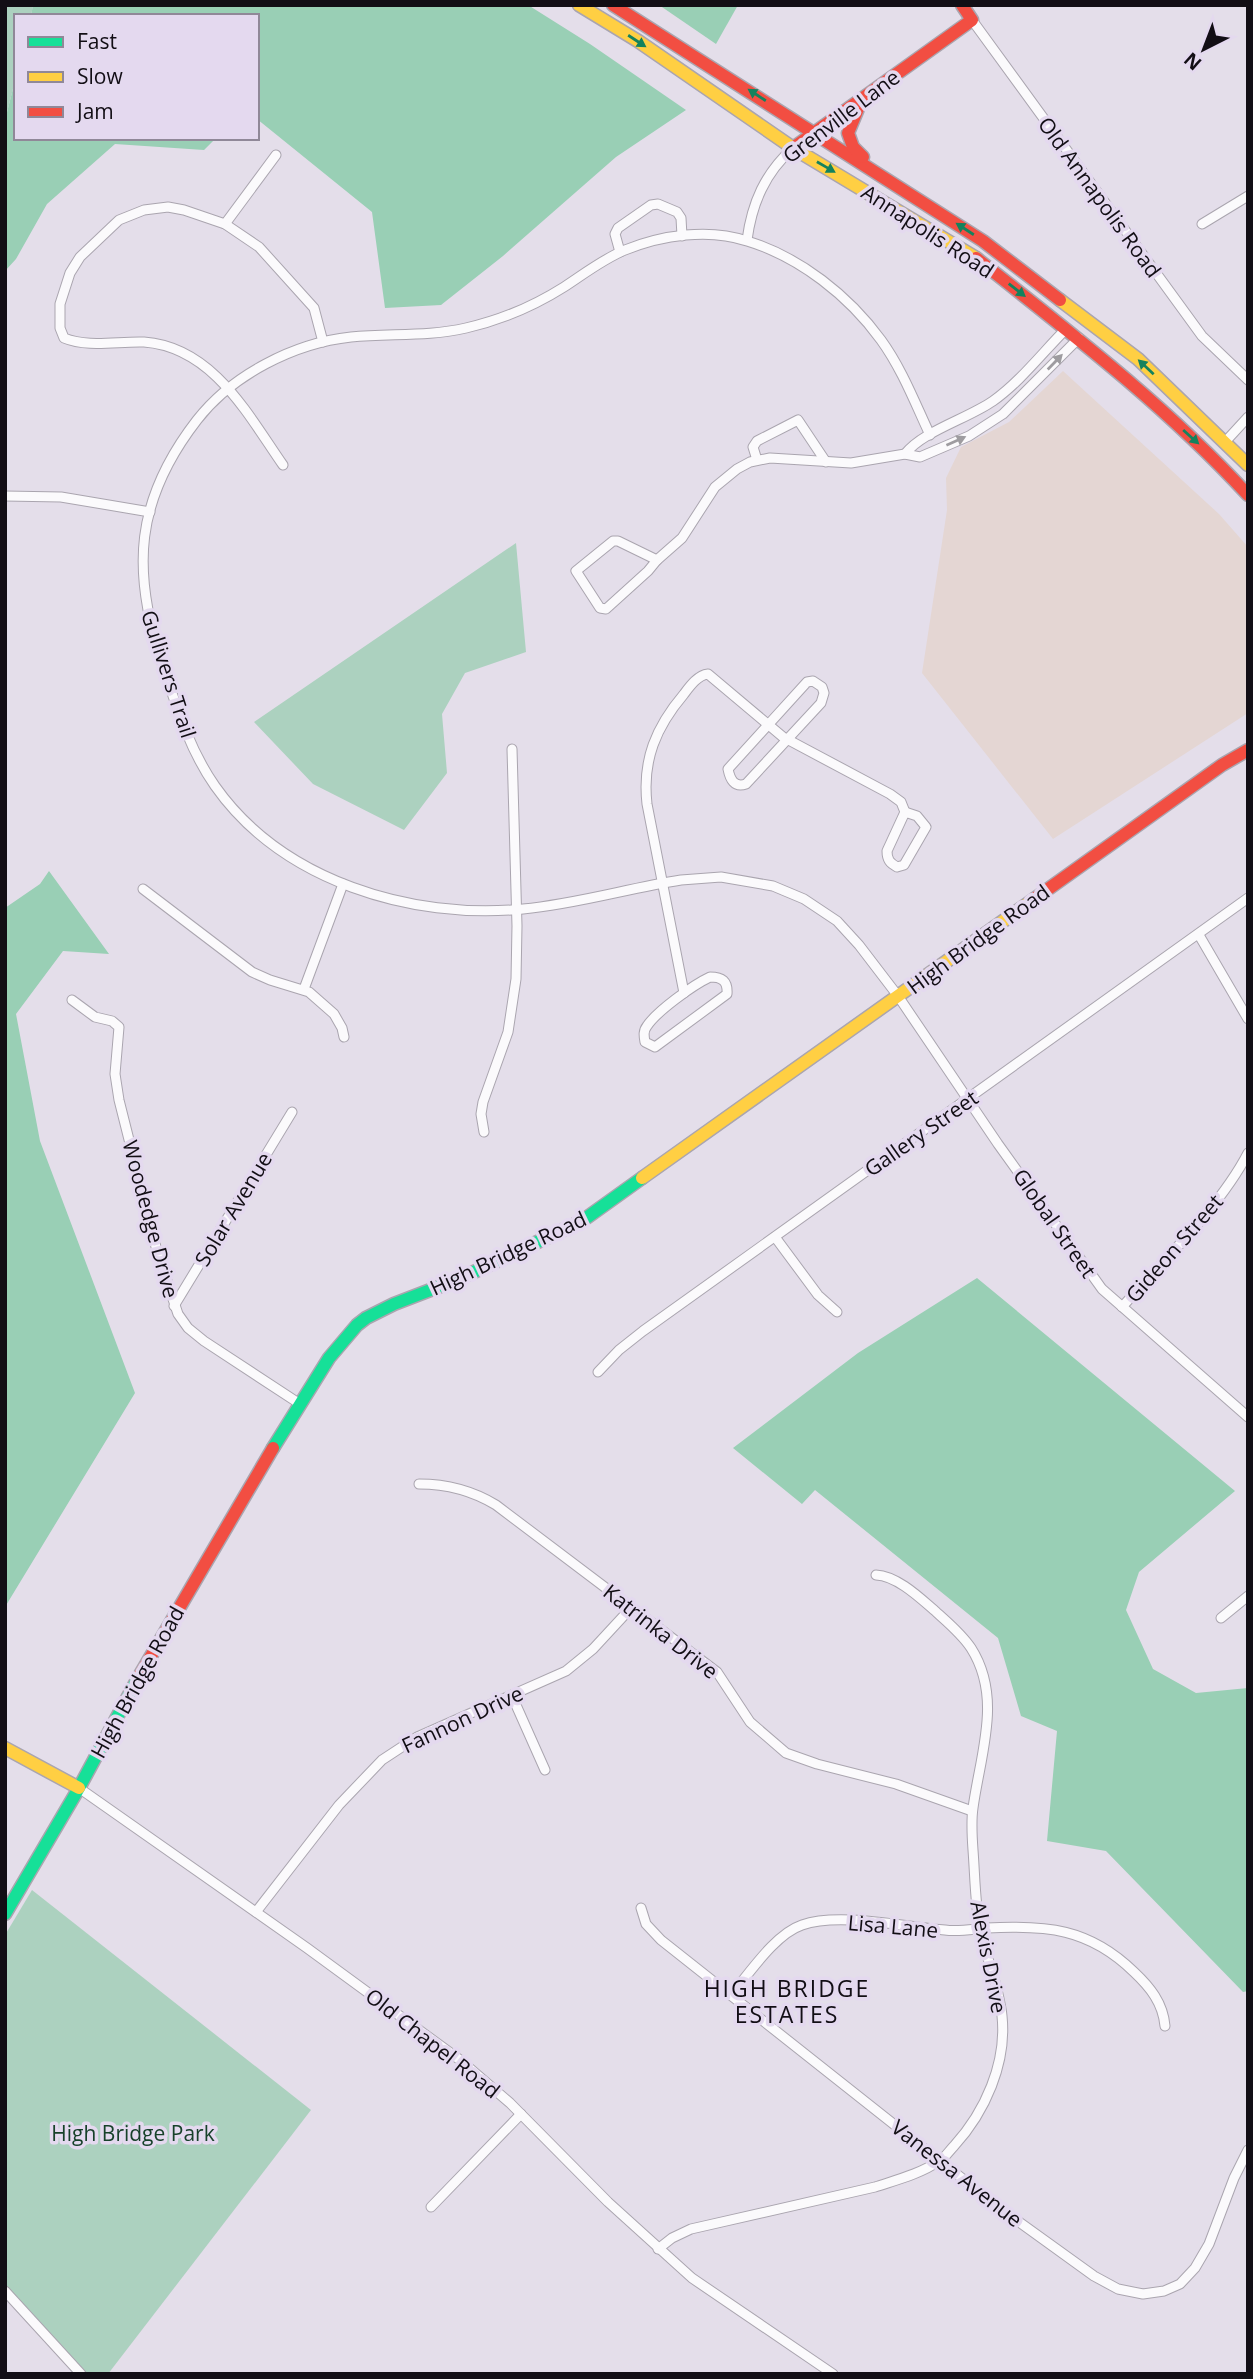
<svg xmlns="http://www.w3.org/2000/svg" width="1253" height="2379" viewBox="0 0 1253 2379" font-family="'Open Sans',sans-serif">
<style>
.commercial{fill:#e4d6d3}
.green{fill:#acd1bf}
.forest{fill:#99cfb5}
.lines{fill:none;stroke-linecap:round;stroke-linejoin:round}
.street-casing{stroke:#aaa5af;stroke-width:11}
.fast-casing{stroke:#aaa5af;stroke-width:15}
.slow-casing{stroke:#aaa5af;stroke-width:15}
.jam-casing{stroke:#aaa5af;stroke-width:15}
.street{stroke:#fbfafc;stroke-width:9}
.fast{stroke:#16e098;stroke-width:12}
.slow{stroke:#ffcf43;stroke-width:12}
.jam{stroke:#f24e42;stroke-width:12}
.oneway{fill:#14825d}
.oneway2{fill:#9e9ca0}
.labels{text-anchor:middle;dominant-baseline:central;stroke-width:7;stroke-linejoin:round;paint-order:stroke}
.street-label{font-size:21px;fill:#120e15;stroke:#e4d9ef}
.park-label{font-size:21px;fill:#17412a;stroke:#e4d9ef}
.neighbourhood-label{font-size:23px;letter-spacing:2px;fill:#120e15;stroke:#e4d9ef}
</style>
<rect width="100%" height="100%" fill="#e4deea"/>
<path class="commercial" d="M1063 371 1219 514 1248 547V713L1053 839 922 673 947 510 946 478 961 447 1009 422Z"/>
<g class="green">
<path d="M5 5H33L31 16H16V77L5 120Z"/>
<path d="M516 543 526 652 465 673 442 714 447 773 404 830 313 784 254 722Z"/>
<path d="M32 1890 311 2110 108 2374H86L5 2287V1935Z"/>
</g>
<g class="forest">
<path d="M33 5H528L590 44 686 110 616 157 503 256 441 305 385 308 372 212 257 119V16H31Z"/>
<path d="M659 5H738L716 44Z"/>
<path d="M16 77V138H216L204 150 115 144 47 204 16 259 5 271V120Z"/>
<path d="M49 871 109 954 63 951 16 1014 40 1141 135 1393 5 1607V908L40 884Z"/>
<path d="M977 1278 1235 1491 1139 1572 1126 1610 1153 1669 1196 1693 1248 1688V1991L1243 1992 1106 1851 1047 1841 1057 1731 1021 1716 998 1638 815 1490 802 1504 733 1448 858 1353Z"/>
</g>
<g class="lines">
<defs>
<g id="street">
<path d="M972 20 1202 336 1248 380"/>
<path d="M225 224 276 155"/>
<path d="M1202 224 1248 196"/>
<path d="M747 240C752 203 765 173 793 148"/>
<path d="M620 252 615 234 618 228 651 205 658 204 677 212 681 218 682 236"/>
<path d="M930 435C915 403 902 369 881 340 849 296 800 257 747 241 709 228 662 235 625 250 603 259 584 274 564 287 534 306 501 320 466 328 427 337 390 333 351 337 294 343 232 375 197 420 135 500 131 570 162 663 176 705 189 749 215 786 282 881 411 920 523 909 577 904 629 888 681 880L721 877 773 886 804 899 837 921 859 945 898 996 998 1144 1102 1289 1248 1417"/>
<path d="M1225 442 1248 417"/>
<path d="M905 454C923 431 967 419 993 401 1020 382 1043 352 1066 329"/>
<path d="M757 460 753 447 757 441 798 420 826 462"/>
<path d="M283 465C248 415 213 347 144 342 118 341 88 348 64 338L60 328V304L70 273 80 257 119 220 144 210 168 207 184 210 225 224 259 247 314 308 323 342"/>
<path d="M5 496 61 497 150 512"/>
<path d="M613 541H618L657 560 648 571 606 609 600 608 576 571Z"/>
<path d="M657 560 682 538 715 487 737 469 750 462 770 458 851 463 905 454 920 457 969 436 1003 414 1079 338"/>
<path d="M813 681 822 687 824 693 821 703 746 784C734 788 730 779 728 769L807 682Z"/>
<path d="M905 812 917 816 926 827 904 865 897 867C890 863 887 860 887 851Z"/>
<path d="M143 889 252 972 270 980 309 992 334 1014 342 1028 344 1037"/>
<path d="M1199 935 1248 1019"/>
<path d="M710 977C722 977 728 981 727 994L655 1047 645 1042C644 1036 643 1031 647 1026 657 1011 693 985 710 977Z"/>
<path d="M304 989 343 884"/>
<path d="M684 993 647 804C642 760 656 727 684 694 690 686 698 675 708 674L783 737 890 794 901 802 905 812"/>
<path d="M72 1000 95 1017 112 1021 119 1027 115 1074 119 1100 157 1251 178 1314 188 1328 204 1341 300 1404"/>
<path d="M484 1132 481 1114 483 1102 508 1032 516 979 517 926 512 749"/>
<path d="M775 1237 818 1295 837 1312"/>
<path d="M174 1306 292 1112"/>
<path d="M1122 1307C1163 1261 1220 1207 1248 1153"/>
<path d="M598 1372 619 1350 643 1331 1248 898"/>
<path d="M419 1484C446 1484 473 1491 496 1505L717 1672 750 1722 786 1753 817 1764 896 1784 972 1811"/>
<path d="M1221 1618 1248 1596"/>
<path d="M512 1696 545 1770"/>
<path d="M79 1788 307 1948 460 2060 510 2103 608 2202 692 2278 833 2374"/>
<path d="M641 1908 646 1924 661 1940 997 2206 1094 2276 1118 2289 1143 2294 1164 2291 1180 2284 1195 2268 1209 2244 1234 2178 1248 2150"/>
<path d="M256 1912 339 1805 382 1760 417 1737 566 1671 593 1649 630 1609"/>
<path d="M731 1995C749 1974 775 1934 802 1925 839 1912 905 1927 945 1930 959 1932 973 1929 987 1928 1046 1925 1089 1928 1134 1972 1150 1987 1163 2003 1165 2026"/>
<path d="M431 2207 521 2114"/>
<path d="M658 2249 672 2238 691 2229 875 2187C896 2180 920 2174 939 2161 945 2158 949 2151 954 2146 985 2112 1007 2063 1002 2016 999 1986 986 1958 980 1929 975 1903 975 1876 973 1850 972 1836 971 1821 973 1808 980 1755 1003 1698 971 1648 961 1633 947 1622 934 1610 919 1597 897 1576 876 1575"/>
<path d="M5 2291 81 2374"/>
</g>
<g id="fast">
<path d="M273 1448 329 1358 357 1325 366 1318 394 1304 459 1279 582 1221 642 1178"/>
<path d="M5 1914 79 1788 137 1680"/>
</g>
<g id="slow">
<path d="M579 5 638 41 793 148 976 258"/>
<path d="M1060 300 1138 359 1248 465"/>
<path d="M642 1178 1030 902"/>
<path d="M5 1748 79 1788"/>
</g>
<g id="jam">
<path d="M613 5 983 241 1060 300"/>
<path d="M862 99 848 133 853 147 863 157"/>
<path d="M793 148 972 20 962 5"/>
<path d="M976 258C1071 333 1166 406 1248 495"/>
<path d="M1030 902 1222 765 1248 750"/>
<path d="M137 1680 273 1448"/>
</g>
</defs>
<use href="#street" class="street-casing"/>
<use href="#fast" class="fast-casing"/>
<use href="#slow" class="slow-casing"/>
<use href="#jam" class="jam-casing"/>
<use href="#street" class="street"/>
<use href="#fast" class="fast"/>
<use href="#slow" class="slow"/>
<use href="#jam" class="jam"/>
</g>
<defs><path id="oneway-solid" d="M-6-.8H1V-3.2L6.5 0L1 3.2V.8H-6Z" transform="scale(1.75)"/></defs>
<g class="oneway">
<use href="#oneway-solid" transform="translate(637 41) rotate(33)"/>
<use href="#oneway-solid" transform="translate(757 95) rotate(-147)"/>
<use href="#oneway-solid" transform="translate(826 167) rotate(30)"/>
<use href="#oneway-solid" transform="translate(965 229) rotate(-147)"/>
<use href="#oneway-solid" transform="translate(1017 290) rotate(38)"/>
<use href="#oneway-solid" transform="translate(1146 367) rotate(-137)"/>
<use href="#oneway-solid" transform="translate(1191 437) rotate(42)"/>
</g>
<g class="oneway2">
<use href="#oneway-solid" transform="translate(1055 362) rotate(-46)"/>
<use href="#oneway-solid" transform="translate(956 441) rotate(-24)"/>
</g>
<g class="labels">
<g class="street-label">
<text transform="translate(841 116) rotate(-37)">Grenville Lane</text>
<text transform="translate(1100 197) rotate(54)">Old Annapolis Road</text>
<text transform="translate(928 231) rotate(33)">Annapolis Road</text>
<text transform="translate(169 674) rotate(72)">Gullivers Trail</text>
<text transform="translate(978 939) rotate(-36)">High Bridge Road</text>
<text transform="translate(921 1133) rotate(-35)">Gallery Street</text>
<text transform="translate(233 1209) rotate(-59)">Solar Avenue</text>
<text transform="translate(151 1219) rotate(75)">Woodedge Drive</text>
<text transform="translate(1055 1223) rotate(55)">Global Street</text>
<text transform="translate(1174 1248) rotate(-49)">Gideon Street</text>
<text transform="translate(508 1253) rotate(-25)">High Bridge Road</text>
<text transform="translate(661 1631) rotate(38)">Katrinka Drive</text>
<text transform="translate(137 1682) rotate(-61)">High Bridge Road</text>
<text transform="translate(462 1719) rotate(-25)">Fannon Drive</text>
<text transform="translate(893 1926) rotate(5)">Lisa Lane</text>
<text transform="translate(989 1957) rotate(79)">Alexis Drive</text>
<text transform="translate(433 2043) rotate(38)">Old Chapel Road</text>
<text transform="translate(957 2173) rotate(38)">Vanessa Avenue</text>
</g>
<g class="park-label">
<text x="133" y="2133">High Bridge Park</text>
</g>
<g class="neighbourhood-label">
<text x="787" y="1988">HIGH BRIDGE<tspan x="787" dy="26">ESTATES</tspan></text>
</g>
</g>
<rect width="1253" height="2379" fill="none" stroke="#120e15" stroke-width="14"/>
<rect x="14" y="14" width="245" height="126" fill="#e4d9ef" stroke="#908898" stroke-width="2"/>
<rect x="28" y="37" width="35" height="10" fill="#16e098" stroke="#908898" stroke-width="2"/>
<text x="77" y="49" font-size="21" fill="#120e15">Fast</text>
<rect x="28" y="72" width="35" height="10" fill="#ffcf43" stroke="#908898" stroke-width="2"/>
<text x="77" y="84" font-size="21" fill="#120e15">Slow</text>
<rect x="28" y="107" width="35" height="10" fill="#f24e42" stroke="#908898" stroke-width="2"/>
<text x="77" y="119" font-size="21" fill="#120e15">Jam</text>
<g transform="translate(1204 49) rotate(222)" stroke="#e4d9ef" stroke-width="5" paint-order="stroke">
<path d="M0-5L12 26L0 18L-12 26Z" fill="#120e15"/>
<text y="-10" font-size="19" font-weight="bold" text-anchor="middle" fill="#120e15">N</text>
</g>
</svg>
